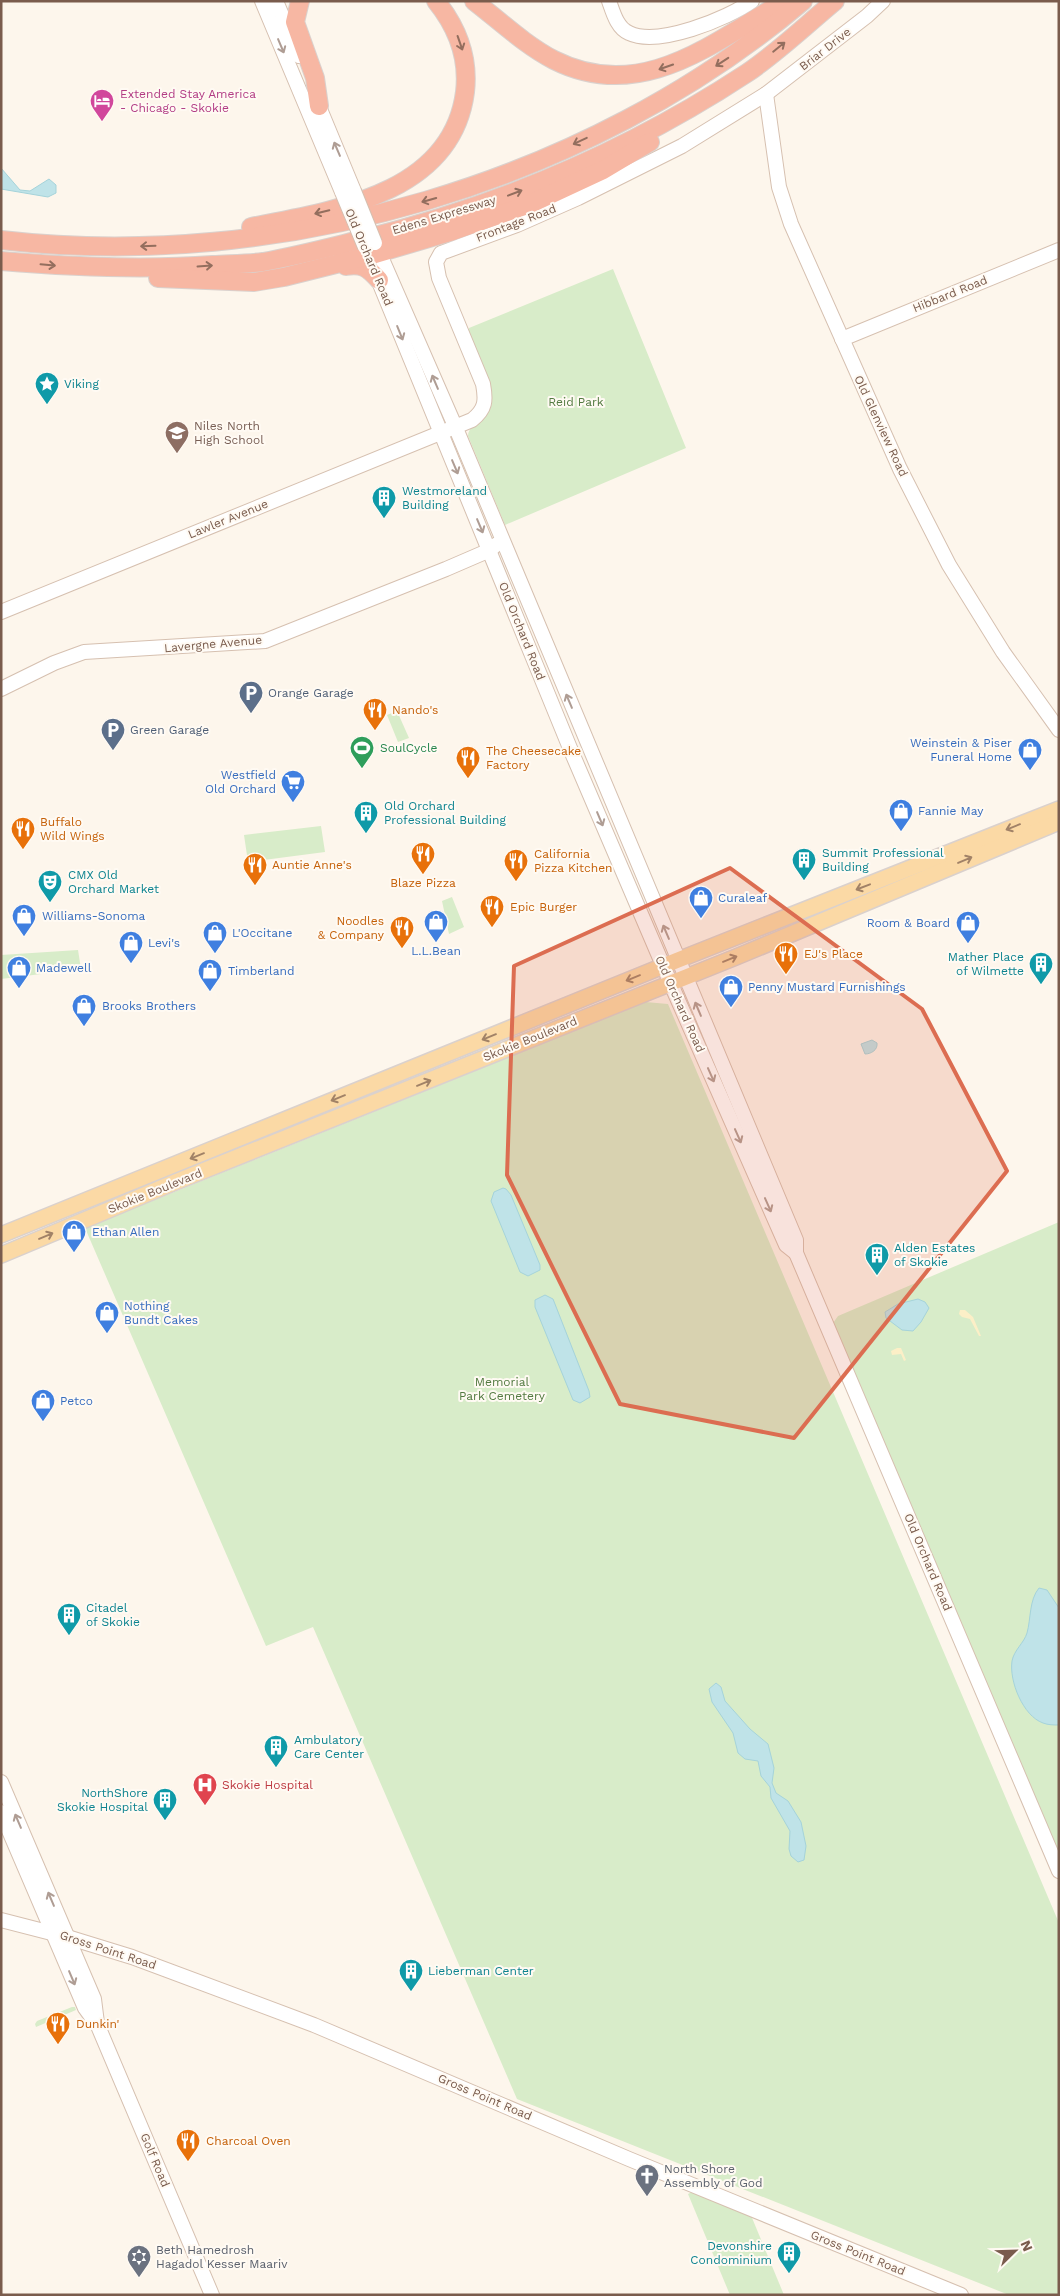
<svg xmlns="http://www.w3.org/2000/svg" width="1060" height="2296" viewBox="0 0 1060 2296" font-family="'Work Sans',sans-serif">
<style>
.green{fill:#d8ecc9}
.sand{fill:#fcefc7}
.water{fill:#bfe3e8;stroke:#a5d3da}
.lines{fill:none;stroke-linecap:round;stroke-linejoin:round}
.secondary-casing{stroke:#d6c0b0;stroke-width:16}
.primary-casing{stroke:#dad1cd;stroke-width:18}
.highway-casing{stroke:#dad1cd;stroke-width:20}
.secondary{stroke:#fff;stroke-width:14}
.primary{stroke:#fbd9a5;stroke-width:15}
.highway{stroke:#f7b7a3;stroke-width:18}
.secondary-bridge-casing{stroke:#d6c0b0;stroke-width:16;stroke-linecap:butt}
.secondary-bridge{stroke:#fff;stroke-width:14}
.oneway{stroke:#936e5e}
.oneway2{stroke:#af9d94}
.oneway3{stroke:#a18267}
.marked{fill:#dc6d51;fill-opacity:0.2;stroke:#dc6d51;stroke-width:4;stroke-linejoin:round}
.labels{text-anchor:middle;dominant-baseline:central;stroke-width:4;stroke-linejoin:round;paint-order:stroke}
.street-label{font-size:12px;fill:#7a5c4d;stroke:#fffaf3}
.hotel-label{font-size:12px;fill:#b23c85;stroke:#fffaf3;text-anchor:start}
.culture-label{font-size:12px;fill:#0d838f;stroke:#fffaf3;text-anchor:start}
.park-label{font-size:12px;fill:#537a41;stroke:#fffaf3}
.education-label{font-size:12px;fill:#785e54;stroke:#fffaf3;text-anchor:start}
.service-label{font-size:12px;fill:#4e5e75;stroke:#fffaf3;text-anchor:start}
.food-label{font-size:12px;fill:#c56008;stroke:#fffaf3;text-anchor:start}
.shop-label{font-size:12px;fill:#366cbe;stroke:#fffaf3;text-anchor:start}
.leisure-label{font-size:12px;fill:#27864d;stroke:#fffaf3;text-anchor:start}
.health-label{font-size:12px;fill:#be3a42;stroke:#fffaf3;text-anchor:start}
.worship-label{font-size:12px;fill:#5b616d;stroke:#fffaf3;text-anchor:start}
</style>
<rect width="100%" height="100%" fill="#fdf6ec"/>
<g class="green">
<path d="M613 269 686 448 505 525 468 436C469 421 491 418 492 402 494 376 466 354 469 328Z"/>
<path d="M397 711 409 738 398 742 387 715Z"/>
<path d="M321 826 325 852 248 862 244 835Z"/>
<path d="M452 897 464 927 449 934 442 901Z"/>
<path d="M78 950 81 969 1 979V955Z"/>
<path d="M646 1002 668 1004 1059 1923V2295H1009L517 2099 313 1627 266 1646 85 1228Z"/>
<path d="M1059 1222V1855L833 1323 838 1316Z"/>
<path d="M72 2007H75L76 2010 36 2027 35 2024 37 2021Z"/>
<path d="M694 2191 750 2213 784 2295H730L688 2194Z"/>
</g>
<g class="sand">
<path d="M965 1310 973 1317 981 1336H979L970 1319 962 1317 959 1314 960 1310Z"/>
<path d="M897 1348H901L906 1360 904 1361 901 1354 892 1355 891 1351Z"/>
</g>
<g class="water">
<path d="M1 168 20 190 30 191 49 179 56 185V193L48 197 1 189Z"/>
<path d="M872 1040 877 1043C878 1050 871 1054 865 1054L861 1044Z"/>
<path d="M503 1188 506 1189 511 1195 540 1265V1270L528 1276 520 1272 491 1201 494 1192Z"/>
<path d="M545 1295 553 1299 589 1391 590 1397 580 1403 573 1400 535 1307V1300Z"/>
<path d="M918 1299 925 1302 929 1308 921 1322 913 1331 902 1330 886 1318 885 1312 898 1304Z"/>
<path d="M1039 1588 1047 1590 1059 1608V1725C1054 1725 1048 1725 1043 1723 1023 1716 1009 1681 1012 1661 1014 1650 1024 1643 1027 1633 1031 1619 1029 1600 1039 1588Z"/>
<path d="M716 1683 721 1687 725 1701 750 1729 768 1744 774 1768 772 1783 776 1793 788 1801 801 1822 806 1846 804 1860 798 1862 791 1856 789 1849 790 1831 771 1798 770 1787 761 1776 758 1761 745 1759 738 1753 733 1733 712 1702 709 1689Z"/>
</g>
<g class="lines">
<defs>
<g id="secondary">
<path d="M262 1 342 192"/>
<path d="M276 1 299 56"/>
<path d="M609 1C613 12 617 28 629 33 658 47 727 19 752 1"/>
<path d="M766 94 779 187 791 224 900 469 949 565 1003 652 1059 730"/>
<path d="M315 97 354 191"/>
<path d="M375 243 455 426 796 1240V1253L1059 1871"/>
<path d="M375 272 572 753 674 991 786 1245 796 1253"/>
<path d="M842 339 1059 250"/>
<path d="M1 612 472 420C486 409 486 400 483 384L439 278 436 262 441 253 517 225 578 198 682 146 766 94 867 16 883 1"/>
<path d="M1 689 54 663 84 652 265 641 446 569 490 550 497 544"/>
<path d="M1 1782 94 1999 97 2023"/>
<path d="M1 1812 85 2008 98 2026 212 2295"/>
<path d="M1 1920 67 1937 132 1957 314 2025 629 2159 961 2295"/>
</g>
<g id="primary">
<path d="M1 1235 678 960 1059 809"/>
<path d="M1 1255 173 1183 736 957 1059 822"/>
</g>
<g id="highway">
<path d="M300 1 295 22 315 78 319 106"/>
<path d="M474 1C500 21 525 45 554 60 641 104 712 43 785 1"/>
<path d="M251 227C333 211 452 194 465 92 469 58 457 27 436 1"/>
<path d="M1 240C280 272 588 183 803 1"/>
<path d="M1 261C72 267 143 270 213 265 229 264 246 264 263 262 297 256 331 247 364 239 500 205 630 150 747 73 778 52 806 25 835 1"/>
<path d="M346 266C362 263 368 268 379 280"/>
<path d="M158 278 254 282 284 277 368 256 453 231 530 204 603 170 650 142"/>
</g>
</defs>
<use href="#secondary" class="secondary-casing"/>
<use href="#primary" class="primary-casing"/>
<use href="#highway" class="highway-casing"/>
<use href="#secondary" class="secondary"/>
<use href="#primary" class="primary"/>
<use href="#highway" class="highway"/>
<defs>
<g id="secondary-bridge">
<path d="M354 191 375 243"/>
<path d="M342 192 365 247"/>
</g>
</defs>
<use href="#secondary-bridge" class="secondary-bridge-casing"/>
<use href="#secondary-bridge" class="secondary-bridge"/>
</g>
<defs><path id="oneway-shaft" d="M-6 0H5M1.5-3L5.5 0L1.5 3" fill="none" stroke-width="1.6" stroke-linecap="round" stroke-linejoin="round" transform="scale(1.25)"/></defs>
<g class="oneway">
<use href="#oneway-shaft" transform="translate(460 43) rotate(71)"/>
<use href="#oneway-shaft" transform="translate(779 47) rotate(-39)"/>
<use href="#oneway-shaft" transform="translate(722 62) rotate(147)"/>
<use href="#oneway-shaft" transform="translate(666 67) rotate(161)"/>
<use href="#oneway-shaft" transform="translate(580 141) rotate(155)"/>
<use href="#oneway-shaft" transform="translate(515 193) rotate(-21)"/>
<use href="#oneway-shaft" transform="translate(429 200) rotate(164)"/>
<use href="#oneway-shaft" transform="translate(322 212) rotate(167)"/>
<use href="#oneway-shaft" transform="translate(148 246) rotate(178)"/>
<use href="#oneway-shaft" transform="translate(48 265) rotate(5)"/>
<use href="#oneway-shaft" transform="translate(205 266) rotate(-4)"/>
</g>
<g class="oneway2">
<use href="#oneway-shaft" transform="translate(281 46) rotate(67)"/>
<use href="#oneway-shaft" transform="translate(337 149) rotate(-113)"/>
<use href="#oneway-shaft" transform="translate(400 333) rotate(68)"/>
<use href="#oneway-shaft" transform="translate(435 382) rotate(-113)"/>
<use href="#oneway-shaft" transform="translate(455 467) rotate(67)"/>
<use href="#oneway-shaft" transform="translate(480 526) rotate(67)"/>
<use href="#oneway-shaft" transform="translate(569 701) rotate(-113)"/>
<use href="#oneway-shaft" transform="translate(600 819) rotate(67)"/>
<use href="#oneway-shaft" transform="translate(666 932) rotate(-113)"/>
<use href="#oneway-shaft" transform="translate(698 1009) rotate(-113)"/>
<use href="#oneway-shaft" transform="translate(711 1075) rotate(66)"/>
<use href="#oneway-shaft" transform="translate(738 1136) rotate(66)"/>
<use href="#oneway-shaft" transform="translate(768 1205) rotate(66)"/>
<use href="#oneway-shaft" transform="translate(18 1821) rotate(-113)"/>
<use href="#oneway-shaft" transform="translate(51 1899) rotate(-113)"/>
<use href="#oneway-shaft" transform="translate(72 1978) rotate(67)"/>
</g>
<g class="oneway3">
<use href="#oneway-shaft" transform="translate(1013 827) rotate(158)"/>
<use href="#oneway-shaft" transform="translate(965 860) rotate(-23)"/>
<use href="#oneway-shaft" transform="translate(863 887) rotate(159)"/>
<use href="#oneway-shaft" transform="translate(730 959) rotate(-22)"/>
<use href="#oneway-shaft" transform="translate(633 978) rotate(158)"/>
<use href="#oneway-shaft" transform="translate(489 1037) rotate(158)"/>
<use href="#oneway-shaft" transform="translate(424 1083) rotate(-22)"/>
<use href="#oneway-shaft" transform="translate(338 1098) rotate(158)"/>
<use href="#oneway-shaft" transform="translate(197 1156) rotate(158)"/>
<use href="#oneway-shaft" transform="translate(46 1236) rotate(-23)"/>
</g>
<path class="marked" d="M730 868 922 1009 1007 1171 794 1438 620 1404 507 1175 514 966Z"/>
<defs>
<symbol id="hotel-pin" viewBox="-11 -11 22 30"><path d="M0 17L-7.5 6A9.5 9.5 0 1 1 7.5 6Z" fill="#d1479c" stroke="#fffaf3"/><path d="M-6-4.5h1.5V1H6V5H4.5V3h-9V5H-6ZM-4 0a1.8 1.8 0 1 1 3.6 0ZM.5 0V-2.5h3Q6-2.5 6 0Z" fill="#fff"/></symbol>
<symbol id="sight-pin" viewBox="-11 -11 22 30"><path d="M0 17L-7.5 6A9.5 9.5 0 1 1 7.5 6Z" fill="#0f9aa8" stroke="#fffaf3"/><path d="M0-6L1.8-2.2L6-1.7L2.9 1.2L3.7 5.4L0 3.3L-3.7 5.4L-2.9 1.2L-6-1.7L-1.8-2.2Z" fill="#fff"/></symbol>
<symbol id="school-pin" viewBox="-11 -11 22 30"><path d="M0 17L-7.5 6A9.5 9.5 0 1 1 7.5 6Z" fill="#8d6e63" stroke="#fffaf3"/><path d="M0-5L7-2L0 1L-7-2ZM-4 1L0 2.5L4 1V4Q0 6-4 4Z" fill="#fff"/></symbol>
<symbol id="building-pin" viewBox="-11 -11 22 30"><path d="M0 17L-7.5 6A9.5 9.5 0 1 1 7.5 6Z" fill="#0f9aa8" stroke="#fffaf3"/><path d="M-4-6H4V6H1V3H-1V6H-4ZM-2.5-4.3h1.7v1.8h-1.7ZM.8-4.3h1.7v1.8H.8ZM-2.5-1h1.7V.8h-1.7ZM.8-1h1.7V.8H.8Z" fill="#fff"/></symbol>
<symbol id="parking-pin" viewBox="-11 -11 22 30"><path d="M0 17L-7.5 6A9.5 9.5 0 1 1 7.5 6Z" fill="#5c6f8a" stroke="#fffaf3"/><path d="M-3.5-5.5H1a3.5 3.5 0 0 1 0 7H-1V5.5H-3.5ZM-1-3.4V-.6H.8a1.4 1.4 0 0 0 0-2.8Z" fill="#fff"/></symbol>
<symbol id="restaurant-pin" viewBox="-11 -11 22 30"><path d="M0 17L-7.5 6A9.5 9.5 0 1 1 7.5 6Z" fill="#e8710a" stroke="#fffaf3"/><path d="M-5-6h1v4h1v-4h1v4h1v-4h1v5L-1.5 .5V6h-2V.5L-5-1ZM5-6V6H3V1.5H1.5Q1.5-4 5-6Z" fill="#fff"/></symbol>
<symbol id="stadium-pin" viewBox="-11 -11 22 30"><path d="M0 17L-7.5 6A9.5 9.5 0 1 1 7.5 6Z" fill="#2e9e5b" stroke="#fffaf3"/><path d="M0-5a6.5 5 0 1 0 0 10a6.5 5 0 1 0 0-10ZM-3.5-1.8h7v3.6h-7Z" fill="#fff"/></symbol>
<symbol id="shop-pin" viewBox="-11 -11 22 30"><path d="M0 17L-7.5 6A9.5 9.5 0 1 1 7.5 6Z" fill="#3f7fe0" stroke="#fffaf3"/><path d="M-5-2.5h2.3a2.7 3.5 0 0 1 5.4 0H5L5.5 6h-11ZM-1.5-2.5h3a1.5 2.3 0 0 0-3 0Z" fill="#fff"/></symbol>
<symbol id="supermarket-pin" viewBox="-11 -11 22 30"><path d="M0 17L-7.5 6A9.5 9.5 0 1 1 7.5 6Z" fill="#3f7fe0" stroke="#fffaf3"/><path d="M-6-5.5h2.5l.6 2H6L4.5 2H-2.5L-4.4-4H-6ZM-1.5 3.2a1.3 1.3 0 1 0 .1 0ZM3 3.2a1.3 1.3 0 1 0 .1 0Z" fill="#fff"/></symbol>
<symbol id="theatre-pin" viewBox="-11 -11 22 30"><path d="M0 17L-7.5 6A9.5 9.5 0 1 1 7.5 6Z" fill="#0f9aa8" stroke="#fffaf3"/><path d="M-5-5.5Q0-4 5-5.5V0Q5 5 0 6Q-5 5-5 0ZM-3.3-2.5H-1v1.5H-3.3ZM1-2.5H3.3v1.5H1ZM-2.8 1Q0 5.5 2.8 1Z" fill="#fff"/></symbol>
<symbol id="hospital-pin" viewBox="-11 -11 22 30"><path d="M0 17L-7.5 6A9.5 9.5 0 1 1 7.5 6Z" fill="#e0444e" stroke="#fffaf3"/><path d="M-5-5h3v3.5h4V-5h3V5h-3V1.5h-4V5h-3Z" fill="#fff"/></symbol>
<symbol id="church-pin" viewBox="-11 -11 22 30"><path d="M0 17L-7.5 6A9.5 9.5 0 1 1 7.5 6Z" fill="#6b7280" stroke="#fffaf3"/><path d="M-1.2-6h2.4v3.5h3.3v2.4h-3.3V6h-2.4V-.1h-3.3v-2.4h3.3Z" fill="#fff"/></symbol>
<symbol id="synagogue-pin" viewBox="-11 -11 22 30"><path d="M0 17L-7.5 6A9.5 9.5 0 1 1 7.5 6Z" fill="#6b7280" stroke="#fffaf3"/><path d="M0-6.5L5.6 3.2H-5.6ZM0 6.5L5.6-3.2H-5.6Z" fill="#fff"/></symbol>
</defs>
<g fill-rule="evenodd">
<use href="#hotel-pin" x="88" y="87" width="28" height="38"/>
<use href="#sight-pin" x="33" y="370" width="28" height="38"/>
<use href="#school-pin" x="163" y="419" width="28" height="38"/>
<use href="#building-pin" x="370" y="484" width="28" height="38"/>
<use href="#parking-pin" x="237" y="679" width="28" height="38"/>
<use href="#restaurant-pin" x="361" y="696" width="28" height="38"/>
<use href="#parking-pin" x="99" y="716" width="28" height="38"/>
<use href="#stadium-pin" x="348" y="734" width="28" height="38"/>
<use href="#shop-pin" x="1016" y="736" width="28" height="38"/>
<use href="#restaurant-pin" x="454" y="744" width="28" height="38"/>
<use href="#supermarket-pin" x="279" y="768" width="28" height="38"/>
<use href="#shop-pin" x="887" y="797" width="28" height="38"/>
<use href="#building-pin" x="352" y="799" width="28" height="38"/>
<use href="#restaurant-pin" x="9" y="815" width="28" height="38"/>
<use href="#restaurant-pin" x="409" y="840" width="28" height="38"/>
<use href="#building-pin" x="790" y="846" width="28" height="38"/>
<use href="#restaurant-pin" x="502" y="847" width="28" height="38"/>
<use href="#restaurant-pin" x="241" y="851" width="28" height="38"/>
<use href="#theatre-pin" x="36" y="868" width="28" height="38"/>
<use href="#shop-pin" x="687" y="884" width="28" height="38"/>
<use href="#restaurant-pin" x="478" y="893" width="28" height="38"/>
<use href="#shop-pin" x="10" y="902" width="28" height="38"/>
<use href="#shop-pin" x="422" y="908" width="28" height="38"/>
<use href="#shop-pin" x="954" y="909" width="28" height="38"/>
<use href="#restaurant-pin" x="388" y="914" width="28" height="38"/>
<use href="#shop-pin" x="201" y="919" width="28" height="38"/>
<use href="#shop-pin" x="117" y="929" width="28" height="38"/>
<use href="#restaurant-pin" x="772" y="940" width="28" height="38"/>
<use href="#building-pin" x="1027" y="950" width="28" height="38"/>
<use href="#shop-pin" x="5" y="954" width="28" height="38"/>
<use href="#shop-pin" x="196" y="957" width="28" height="38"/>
<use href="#shop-pin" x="717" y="973" width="28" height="38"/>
<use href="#shop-pin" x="70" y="992" width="28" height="38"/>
<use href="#shop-pin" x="60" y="1218" width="28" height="38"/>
<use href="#building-pin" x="863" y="1241" width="28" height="38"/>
<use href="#shop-pin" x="93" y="1299" width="28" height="38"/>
<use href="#shop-pin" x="29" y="1387" width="28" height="38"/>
<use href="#building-pin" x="55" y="1601" width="28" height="38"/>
<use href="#building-pin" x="262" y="1733" width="28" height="38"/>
<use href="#hospital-pin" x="191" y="1771" width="28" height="38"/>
<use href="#building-pin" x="151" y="1786" width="28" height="38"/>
<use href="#building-pin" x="397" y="1957" width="28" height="38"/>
<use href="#restaurant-pin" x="44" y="2010" width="28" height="38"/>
<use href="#restaurant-pin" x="174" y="2127" width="28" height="38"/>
<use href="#church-pin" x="633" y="2162" width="28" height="38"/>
<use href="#building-pin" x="775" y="2239" width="28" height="38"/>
<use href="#synagogue-pin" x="125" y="2243" width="28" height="38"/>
</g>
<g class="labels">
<g class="street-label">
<text transform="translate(825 49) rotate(-38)">Briar Drive</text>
<text transform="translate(444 215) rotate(-17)">Edens Expressway</text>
<text transform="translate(516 223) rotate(-21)">Frontage Road</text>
<text transform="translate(369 257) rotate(67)">Old Orchard Road</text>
<text transform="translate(950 294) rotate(-22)">Hibbard Road</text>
<text transform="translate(881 426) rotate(65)">Old Glenview Road</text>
<text transform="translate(228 519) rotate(-22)">Lawler Avenue</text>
<text transform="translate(522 631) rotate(68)">Old Orchard Road</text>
<text transform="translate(213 644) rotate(-5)">Lavergne Avenue</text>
<text transform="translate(680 1004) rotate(66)">Old Orchard Road</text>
<text transform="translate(530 1039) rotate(-22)">Skokie Boulevard</text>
<text transform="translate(155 1191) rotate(-22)">Skokie Boulevard</text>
<text transform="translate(928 1562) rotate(67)">Old Orchard Road</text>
<text transform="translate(108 1950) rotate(18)">Gross Point Road</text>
<text transform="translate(485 2097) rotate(23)">Gross Point Road</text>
<text transform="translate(155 2160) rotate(67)">Golf Road</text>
<text transform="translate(858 2253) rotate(22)">Gross Point Road</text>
</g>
<g class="hotel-label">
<text x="120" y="94">Extended Stay America<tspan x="120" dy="14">- Chicago - Skokie</tspan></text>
</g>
<g class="culture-label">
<text x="64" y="384">Viking</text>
<text x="402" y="491">Westmoreland<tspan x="402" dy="14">Building</tspan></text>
<text x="384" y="806">Old Orchard<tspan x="384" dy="14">Professional Building</tspan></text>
<text x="822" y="853">Summit Professional<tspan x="822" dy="14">Building</tspan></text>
<text x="68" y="875">CMX Old<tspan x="68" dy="14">Orchard Market</tspan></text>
<text x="1024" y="957" text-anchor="end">Mather Place<tspan x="1024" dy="14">of Wilmette</tspan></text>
<text x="894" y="1248">Alden Estates<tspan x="894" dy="14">of Skokie</tspan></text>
<text x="86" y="1608">Citadel<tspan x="86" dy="14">of Skokie</tspan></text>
<text x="294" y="1740">Ambulatory<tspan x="294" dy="14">Care Center</tspan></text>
<text x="148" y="1793" text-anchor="end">NorthShore<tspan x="148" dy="14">Skokie Hospital</tspan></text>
<text x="428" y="1971">Lieberman Center</text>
<text x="772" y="2246" text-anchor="end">Devonshire<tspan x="772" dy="14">Condominium</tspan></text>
</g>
<g class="park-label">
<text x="576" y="402">Reid Park</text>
<text x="502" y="1382">Memorial<tspan x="502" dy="14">Park Cemetery</tspan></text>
</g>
<g class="education-label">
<text x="194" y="426">Niles North<tspan x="194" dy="14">High School</tspan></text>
</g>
<g class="service-label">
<text x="268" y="693">Orange Garage</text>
<text x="130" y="730">Green Garage</text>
</g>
<g class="food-label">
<text x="392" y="710">Nando's</text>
<text x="486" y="751">The Cheesecake<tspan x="486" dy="14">Factory</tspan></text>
<text x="40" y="822">Buffalo<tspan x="40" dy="14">Wild Wings</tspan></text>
<text x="534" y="854">California<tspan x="534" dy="14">Pizza Kitchen</tspan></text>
<text x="272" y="865">Auntie Anne's</text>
<text x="423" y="883" text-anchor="middle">Blaze Pizza</text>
<text x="510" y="907">Epic Burger</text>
<text x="384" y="921" text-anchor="end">Noodles<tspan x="384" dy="14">&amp; Company</tspan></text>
<text x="804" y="954">EJ's Place</text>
<text x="76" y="2024">Dunkin'</text>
<text x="206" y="2141">Charcoal Oven</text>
</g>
<g class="shop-label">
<text x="1012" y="743" text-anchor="end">Weinstein &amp; Piser<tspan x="1012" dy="14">Funeral Home</tspan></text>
<text x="276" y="775" text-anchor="end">Westfield<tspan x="276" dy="14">Old Orchard</tspan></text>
<text x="918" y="811">Fannie May</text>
<text x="718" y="898">Curaleaf</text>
<text x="42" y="916">Williams-Sonoma</text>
<text x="950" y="923" text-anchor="end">Room &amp; Board</text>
<text x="232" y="933">L'Occitane</text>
<text x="148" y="943">Levi's</text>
<text x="436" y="951" text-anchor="middle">L.L.Bean</text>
<text x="36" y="968">Madewell</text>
<text x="228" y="971">Timberland</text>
<text x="748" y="987">Penny Mustard Furnishings</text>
<text x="102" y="1006">Brooks Brothers</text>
<text x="92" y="1232">Ethan Allen</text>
<text x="124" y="1306">Nothing<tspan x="124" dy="14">Bundt Cakes</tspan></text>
<text x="60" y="1401">Petco</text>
</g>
<g class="leisure-label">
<text x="380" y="748">SoulCycle</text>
</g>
<g class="health-label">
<text x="222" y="1785">Skokie Hospital</text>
</g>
<g class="worship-label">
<text x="664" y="2169">North Shore<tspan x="664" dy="14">Assembly of God</tspan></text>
<text x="156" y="2250">Beth Hamedrosh<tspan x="156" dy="14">Hagadol Kesser Maariv</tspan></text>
</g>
</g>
<rect width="1060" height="2296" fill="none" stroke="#7a5c4d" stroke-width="5"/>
<g transform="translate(1015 2251) rotate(67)" stroke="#fffaf3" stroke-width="4" paint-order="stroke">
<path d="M0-4L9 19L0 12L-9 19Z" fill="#7a5c4d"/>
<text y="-8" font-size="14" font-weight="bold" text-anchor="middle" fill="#7a5c4d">N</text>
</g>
</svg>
